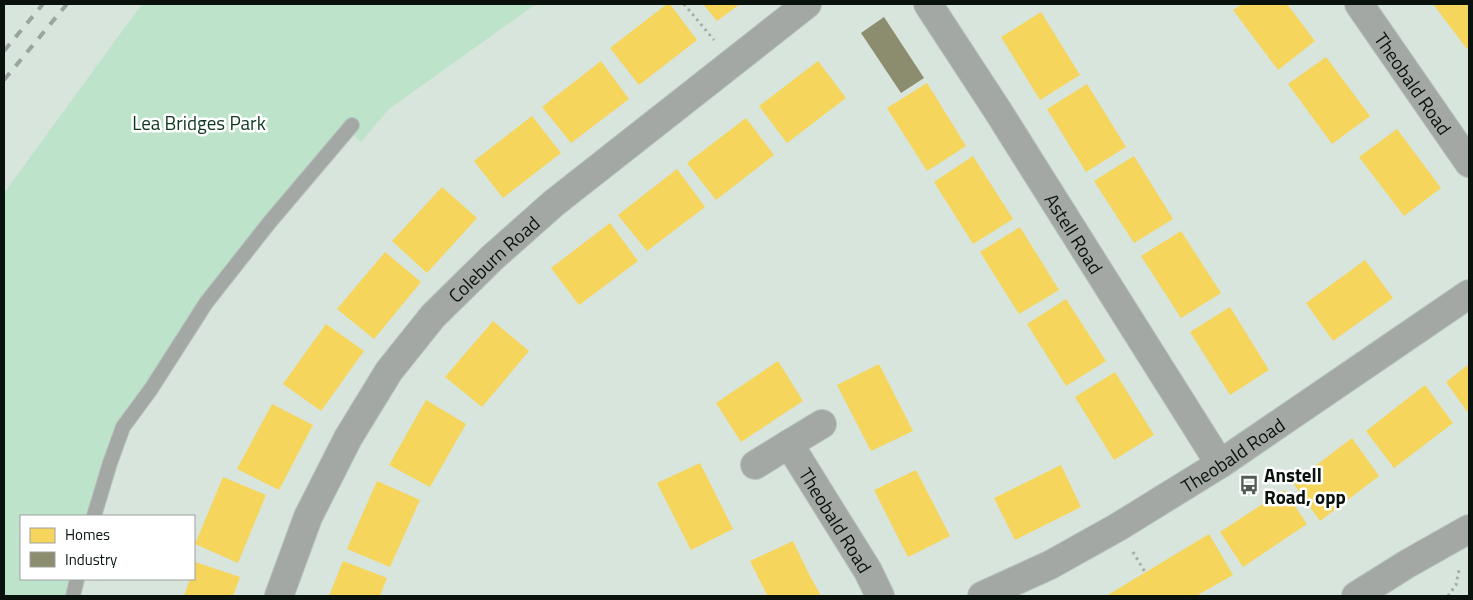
<svg xmlns="http://www.w3.org/2000/svg" width="1473" height="600" viewBox="0 0 1473 600" font-family="'Titillium Web',sans-serif">
<style>
.green{fill:#bde3ca}
.homes{fill:#f6d55c}
.industry{fill:#8c8c6e}
.lines{fill:none;stroke-linecap:round;stroke-linejoin:round}
.lane-casing{stroke:#b7c2bc;stroke-width:16}
.street-casing{stroke:#b7c2bc;stroke-width:30}
.path{stroke:#a5aba6;stroke-width:3;stroke-dasharray:2.5 4;stroke-linecap:butt}
.lane{stroke:#a3a8a5;stroke-width:14}
.street{stroke:#a3a8a5;stroke-width:28}
.rail{stroke:#9ca49f;stroke-width:4;stroke-dasharray:9 9;stroke-linecap:butt}
.labels{text-anchor:middle;dominant-baseline:central;stroke-width:5;stroke-linejoin:round;paint-order:stroke}
.street-label{font-size:19px;fill:#09120c;stroke:#fff}
.park-label{font-size:19px;fill:#0d3720;stroke:#fff}
.poi-label{font-size:19px;font-weight:bold;fill:#09120c;stroke:#fff;text-anchor:start}
</style>
<rect width="100%" height="100%" fill="#d7e5dc"/>
<path class="green" d="M142 4H536L389 109 361 142 347 129 233 263 112 439 89 516H21V579H70L65 596H4V193Z"/>
<g class="homes">
<path d="M667 4H670L697 40 639 85 610 48Z"/>
<path d="M703 4H740L717 21Z"/>
<path d="M1242 4H1287L1315 41 1278 70 1233 10Z"/>
<path d="M1433 4H1469V47L1467 49Z"/>
<path d="M1041 12 1080 75 1040 100 1001 37Z"/>
<path d="M1326 57 1370 116 1332 144 1288 84Z"/>
<path d="M601 61 629 99 571 143 542 107Z"/>
<path d="M818 61 846 98 787 143 759 106Z"/>
<path d="M927 83 966 146 927 171 887 108Z"/>
<path d="M1087 84 1126 147 1086 172 1047 109Z"/>
<path d="M532 116 561 153 503 198 474 161Z"/>
<path d="M746 118 774 155 716 200 687 163Z"/>
<path d="M1397 129 1441 188 1404 216 1359 157Z"/>
<path d="M973 156 1013 219 973 244 934 182Z"/>
<path d="M1134 156 1173 219 1134 243 1094 181Z"/>
<path d="M677 169 705 207 647 251 618 215Z"/>
<path d="M442 187 477 218 427 273 392 241Z"/>
<path d="M610 223 638 261 579 305 551 268Z"/>
<path d="M1020 227 1059 290 1019 314 980 252Z"/>
<path d="M1181 231 1221 293 1181 318 1141 256Z"/>
<path d="M385 252 421 282 374 339 337 309Z"/>
<path d="M1365 260 1393 298 1333 341 1306 303Z"/>
<path d="M1066 299 1106 361 1066 386 1027 324Z"/>
<path d="M1230 307 1269 370 1230 395 1190 332Z"/>
<path d="M493 321 529 351 482 407 445 377Z"/>
<path d="M326 324 364 351 321 411 283 384Z"/>
<path d="M778 361 803 401 741 442 716 403Z"/>
<path d="M879 364 913 431 871 451 837 385Z"/>
<path d="M1469 364V414L1446 382Z"/>
<path d="M1115 372 1154 435 1114 460 1075 397Z"/>
<path d="M1425 385 1453 423 1394 468 1366 431Z"/>
<path d="M426 400 466 424 430 487 389 465Z"/>
<path d="M272 404 313 425 279 490 237 469Z"/>
<path d="M1352 438 1379 476 1320 521 1293 483Z"/>
<path d="M700 463 733 529 691 550 657 483Z"/>
<path d="M1061 465 1081 507 1015 540 994 498Z"/>
<path d="M916 470 950 536 908 557 874 490Z"/>
<path d="M223 477 266 495 238 563 195 544Z"/>
<path d="M377 481 420 500 390 567 347 549Z"/>
<path d="M1284 490 1307 524 1243 567 1220 532Z"/>
<path d="M1209 534 1233 575 1196 596H1106Z"/>
<path d="M793 541 809 574 821 596H768L767 595 750 561Z"/>
<path d="M343 561 387 578 380 596H329Z"/>
<path d="M195 562 240 577 233 596H184L190 579H194Z"/>
</g>
<path class="industry" d="M884 17 924 78 901 93 861 33Z"/>
<g class="lines">
<defs>
<g id="lane">
<path d="M94 516 110 463 123 427 151 389 206 303 269 223 352 125"/>
<path d="M73 596 77 579"/>
</g>
<g id="street">
<path id="s1" d="M928 4 996 108 1220 464"/>
<path id="s2" d="M1359 4 1469 163"/>
<path id="s3" d="M822 424 789 444 868 571 880 596"/>
<path d="M755 465 789 444"/>
<path id="s4" d="M279 596 308 517 348 438 389 371 433 316 492 258 554 203 807 4"/>
<path id="s5" d="M982 596 1050 565 1118 527 1220 464 1469 294"/>
<path d="M1356 596 1407 564 1469 529"/>
</g>
</defs>
<use href="#lane" class="lane-casing"/>
<use href="#street" class="street-casing"/>
<g class="path">
<path d="M684 4 714 40"/>
<path d="M1133 552 1145 572"/>
<path d="M1448 596 1456 585 1459 570"/>
</g>
<use href="#lane" class="lane"/>
<use href="#street" class="street"/>
<g class="rail">
<path d="M4 51 43 4"/>
<path d="M4 80 67 4"/>
</g>
</g>
<defs>
<symbol id="bus-bare" viewBox="-9 -9 18 18"><path d="M-5-6H5V4H4V6H2V4H-2V6H-4V4H-5ZM-3.5-4V0h7V-4ZM-3.5 1.2v1.5H-2V1.2ZM2 1.2v1.5H3.5V1.2Z" fill="#515c55" stroke="#fff" stroke-width="2.5" paint-order="stroke"/></symbol>
</defs>
<g fill-rule="evenodd">
<use href="#bus-bare" x="1235" y="471" width="28" height="28"/>
</g>
<g class="labels">
<g class="street-label">
<text stroke="none"><textPath href="#s2" startOffset="96">Theobald Road</textPath></text>
<text stroke="none"><textPath href="#s1" startOffset="272">Astell Road</textPath></text>
<text stroke="none"><textPath href="#s4" startOffset="405">Coleburn Road</textPath></text>
<text stroke="none"><textPath href="#s5" startOffset="288">Theobald Road</textPath></text>
<text stroke="none"><textPath href="#s3" startOffset="128">Theobald Road</textPath></text>
</g>
<g class="park-label">
<text x="199" y="122">Lea Bridges Park</text>
</g>
<g class="poi-label">
<text x="1264" y="474">Anstell<tspan x="1264" dy="22">Road, opp</tspan></text>
</g>
</g>
<rect width="1473" height="600" fill="none" stroke="#09120c" stroke-width="10"/>
<rect x="20" y="515" width="175" height="65" fill="#ffffff" stroke="#9da09e"/>
<rect x="30" y="528" width="25" height="15" fill="#f6d55c" stroke="#9da09e"/>
<text x="65" y="540" font-size="15" fill="#09120c">Homes</text>
<rect x="30" y="552" width="25" height="15" fill="#8c8c6e" stroke="#9da09e"/>
<text x="65" y="565" font-size="15" fill="#09120c">Industry</text>
</svg>
